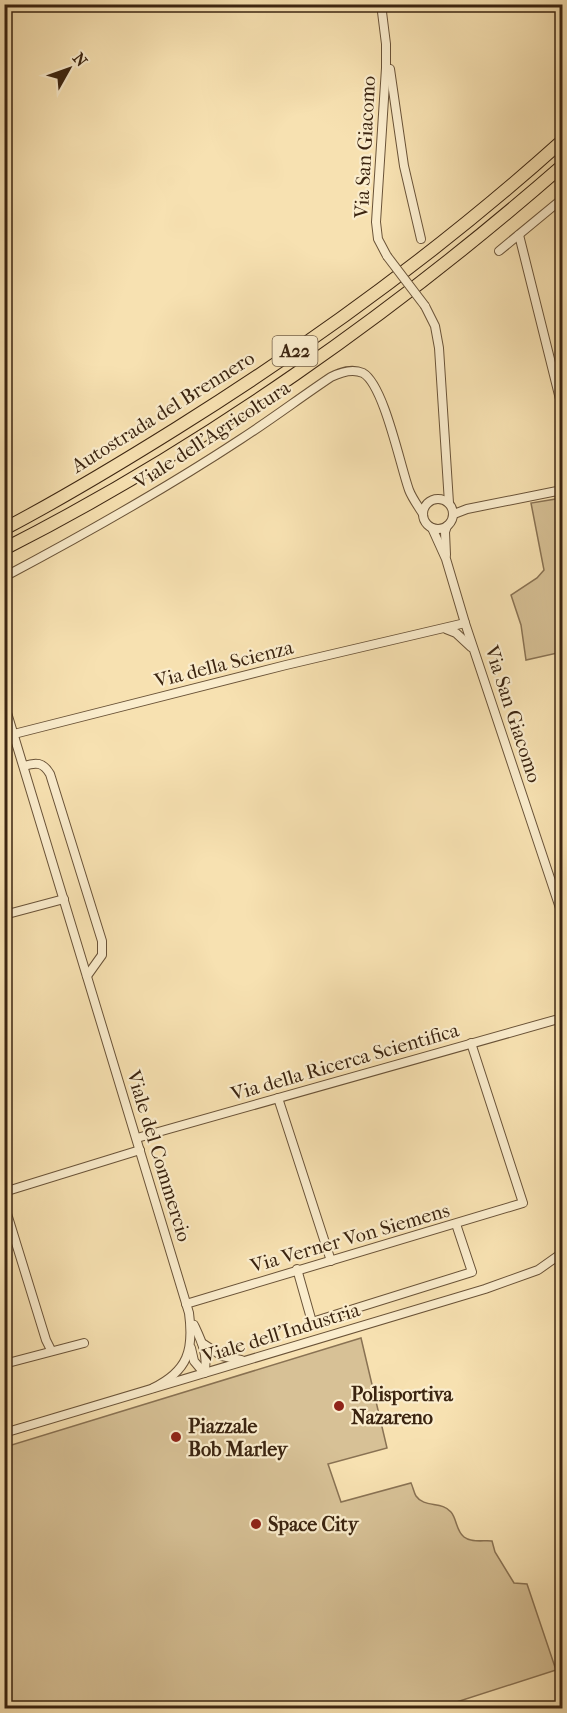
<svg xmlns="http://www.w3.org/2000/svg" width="567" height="1713" viewBox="0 0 567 1713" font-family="'IM FELL French Canon',serif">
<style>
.green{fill:#d7c196;stroke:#897253;stroke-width:1.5}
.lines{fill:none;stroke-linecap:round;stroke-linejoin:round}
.minor-casing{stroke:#6a5338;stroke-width:10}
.highway-casing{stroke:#3b2410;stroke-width:14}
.minor{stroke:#faeccc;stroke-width:8}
.highway{stroke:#f7e1b1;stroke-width:12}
.minor-bridge-casing{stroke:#6a5338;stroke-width:10;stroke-linecap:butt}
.minor-bridge{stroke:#faeccc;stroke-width:8}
.poi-dot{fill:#8f2418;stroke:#faeccc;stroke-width:2}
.labels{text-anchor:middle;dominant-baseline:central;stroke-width:4.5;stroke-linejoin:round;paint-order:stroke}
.shield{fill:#faeccc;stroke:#746048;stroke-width:1.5}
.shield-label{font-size:18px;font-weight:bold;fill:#3b2410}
.street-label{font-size:20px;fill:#3b2410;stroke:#faeccc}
.poi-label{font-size:20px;font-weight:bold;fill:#3b2410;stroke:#faeccc;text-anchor:start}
</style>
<rect width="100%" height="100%" fill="#f7e1b1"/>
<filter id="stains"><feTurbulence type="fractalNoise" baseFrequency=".00333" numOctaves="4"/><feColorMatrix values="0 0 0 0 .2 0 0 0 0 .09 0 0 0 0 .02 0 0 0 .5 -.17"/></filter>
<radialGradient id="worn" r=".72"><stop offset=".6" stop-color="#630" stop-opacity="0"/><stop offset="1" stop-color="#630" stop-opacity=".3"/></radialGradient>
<g class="green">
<path d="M562 498V652L526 660 521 625 511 595 537 578 544 570 531 503Z"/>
<path d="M361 1338 387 1448 328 1464 341 1502 411 1483C413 1487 414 1493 416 1496 424 1508 442 1501 451 1512 457 1519 456 1531 464 1537 471 1543 484 1540 492 1541L495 1552 514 1583 527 1584 556 1670 438 1708H5V1447Z"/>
</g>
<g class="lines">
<defs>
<g id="minor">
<path d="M381 4 386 44V68L376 222 378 239 387 256"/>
<path d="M390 69 404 166 421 239"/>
<path d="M519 235 562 407"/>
<path d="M499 251 562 199"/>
<path d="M425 306 435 326 439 348 449 503"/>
<circle cx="438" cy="514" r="15"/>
<path d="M454 514 467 509 562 490"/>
<path d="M432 528 446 559 465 623 562 914"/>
<path d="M446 555 445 532 447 526"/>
<path d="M4 577C85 534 165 489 241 439 272 419 301 397 331 377 341 372 352 368 363 373 384 385 400 465 409 490 412 498 418 506 423 514"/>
<path d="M446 629 456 633 471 647"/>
<path d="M4 703 189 1313C194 1350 188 1371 153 1388"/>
<path d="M14 734 286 665 465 623"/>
<path d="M24 766C36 762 43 762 50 774L102 941V955L87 976"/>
<path d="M4 915 64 899"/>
<path d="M278 1098 331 1261"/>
<path d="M137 1138 562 1018"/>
<path d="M4 1192 140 1150"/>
<path d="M4 1204 46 1340 51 1350"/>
<path d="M297 1269 312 1322 472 1272 456 1224"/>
<path d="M186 1304 523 1203 471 1043"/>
<path d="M194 1325C201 1340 209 1356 204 1373"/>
<path d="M202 1343 222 1356 241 1360"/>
<path d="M191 1348 194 1361 204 1373"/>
<path d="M4 1364 84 1343"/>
<path d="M4 1433 485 1289 538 1270 562 1253"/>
</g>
<g id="highway">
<path d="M4 529C63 498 121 463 177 428 313 343 443 248 562 141"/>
<path d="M4 549C203 448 395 312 562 166"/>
</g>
</defs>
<use href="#minor" class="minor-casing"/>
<use href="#highway" class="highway-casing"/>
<use href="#minor" class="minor"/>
<use href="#highway" class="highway"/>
<defs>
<path id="minor-bridge" d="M387 256 425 306"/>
</defs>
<use href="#minor-bridge" class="minor-bridge-casing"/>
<use href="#minor-bridge" class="minor-bridge"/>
</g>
<g class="poi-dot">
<circle cx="339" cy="1406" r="6"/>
<circle cx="176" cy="1437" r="6"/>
<circle cx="256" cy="1524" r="6"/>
</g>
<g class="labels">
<rect class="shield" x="272.5" y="336" width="45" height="30" rx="4.5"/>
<g class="shield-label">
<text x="295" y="351">A22</text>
</g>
<g class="street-label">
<text transform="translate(365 147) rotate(-87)">Via San Giacomo</text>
<text transform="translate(163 412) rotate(-32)">Autostrada del Brennero</text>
<text transform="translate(212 435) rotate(-33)">Viale dell'Agricoltura</text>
<text transform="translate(224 664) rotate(-14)">Via della Scienza</text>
<text transform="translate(513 714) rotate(72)">Via San Giacomo</text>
<text transform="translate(345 1062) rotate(-16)">Via della Ricerca Scientifica</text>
<text transform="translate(159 1156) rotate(73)">Viale del Commercio</text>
<text transform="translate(350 1238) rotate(-16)">Via Verner Von Siemens</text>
<text transform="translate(281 1333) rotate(-17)">Viale dell'Industria</text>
</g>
<g class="poi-label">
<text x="351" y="1394">Polisportiva<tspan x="351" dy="23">Nazareno</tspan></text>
<text x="188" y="1426">Piazzale<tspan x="188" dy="23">Bob Marley</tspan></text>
<text x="268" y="1524">Space City</text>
</g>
</g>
<rect width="567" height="1713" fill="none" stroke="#f7e1b1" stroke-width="24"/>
<rect x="6" y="6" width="555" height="1701" fill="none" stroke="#3b2410" stroke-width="3"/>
<rect x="12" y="12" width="543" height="1689" fill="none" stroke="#3b2410" stroke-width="1.5"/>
<g transform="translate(69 69) rotate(50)" stroke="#faeccc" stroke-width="4.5" paint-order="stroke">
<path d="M0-4.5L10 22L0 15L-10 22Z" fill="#3b2410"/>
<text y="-9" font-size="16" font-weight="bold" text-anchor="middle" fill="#3b2410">N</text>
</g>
<rect width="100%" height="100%" filter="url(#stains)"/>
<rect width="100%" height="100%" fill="url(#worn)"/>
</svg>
